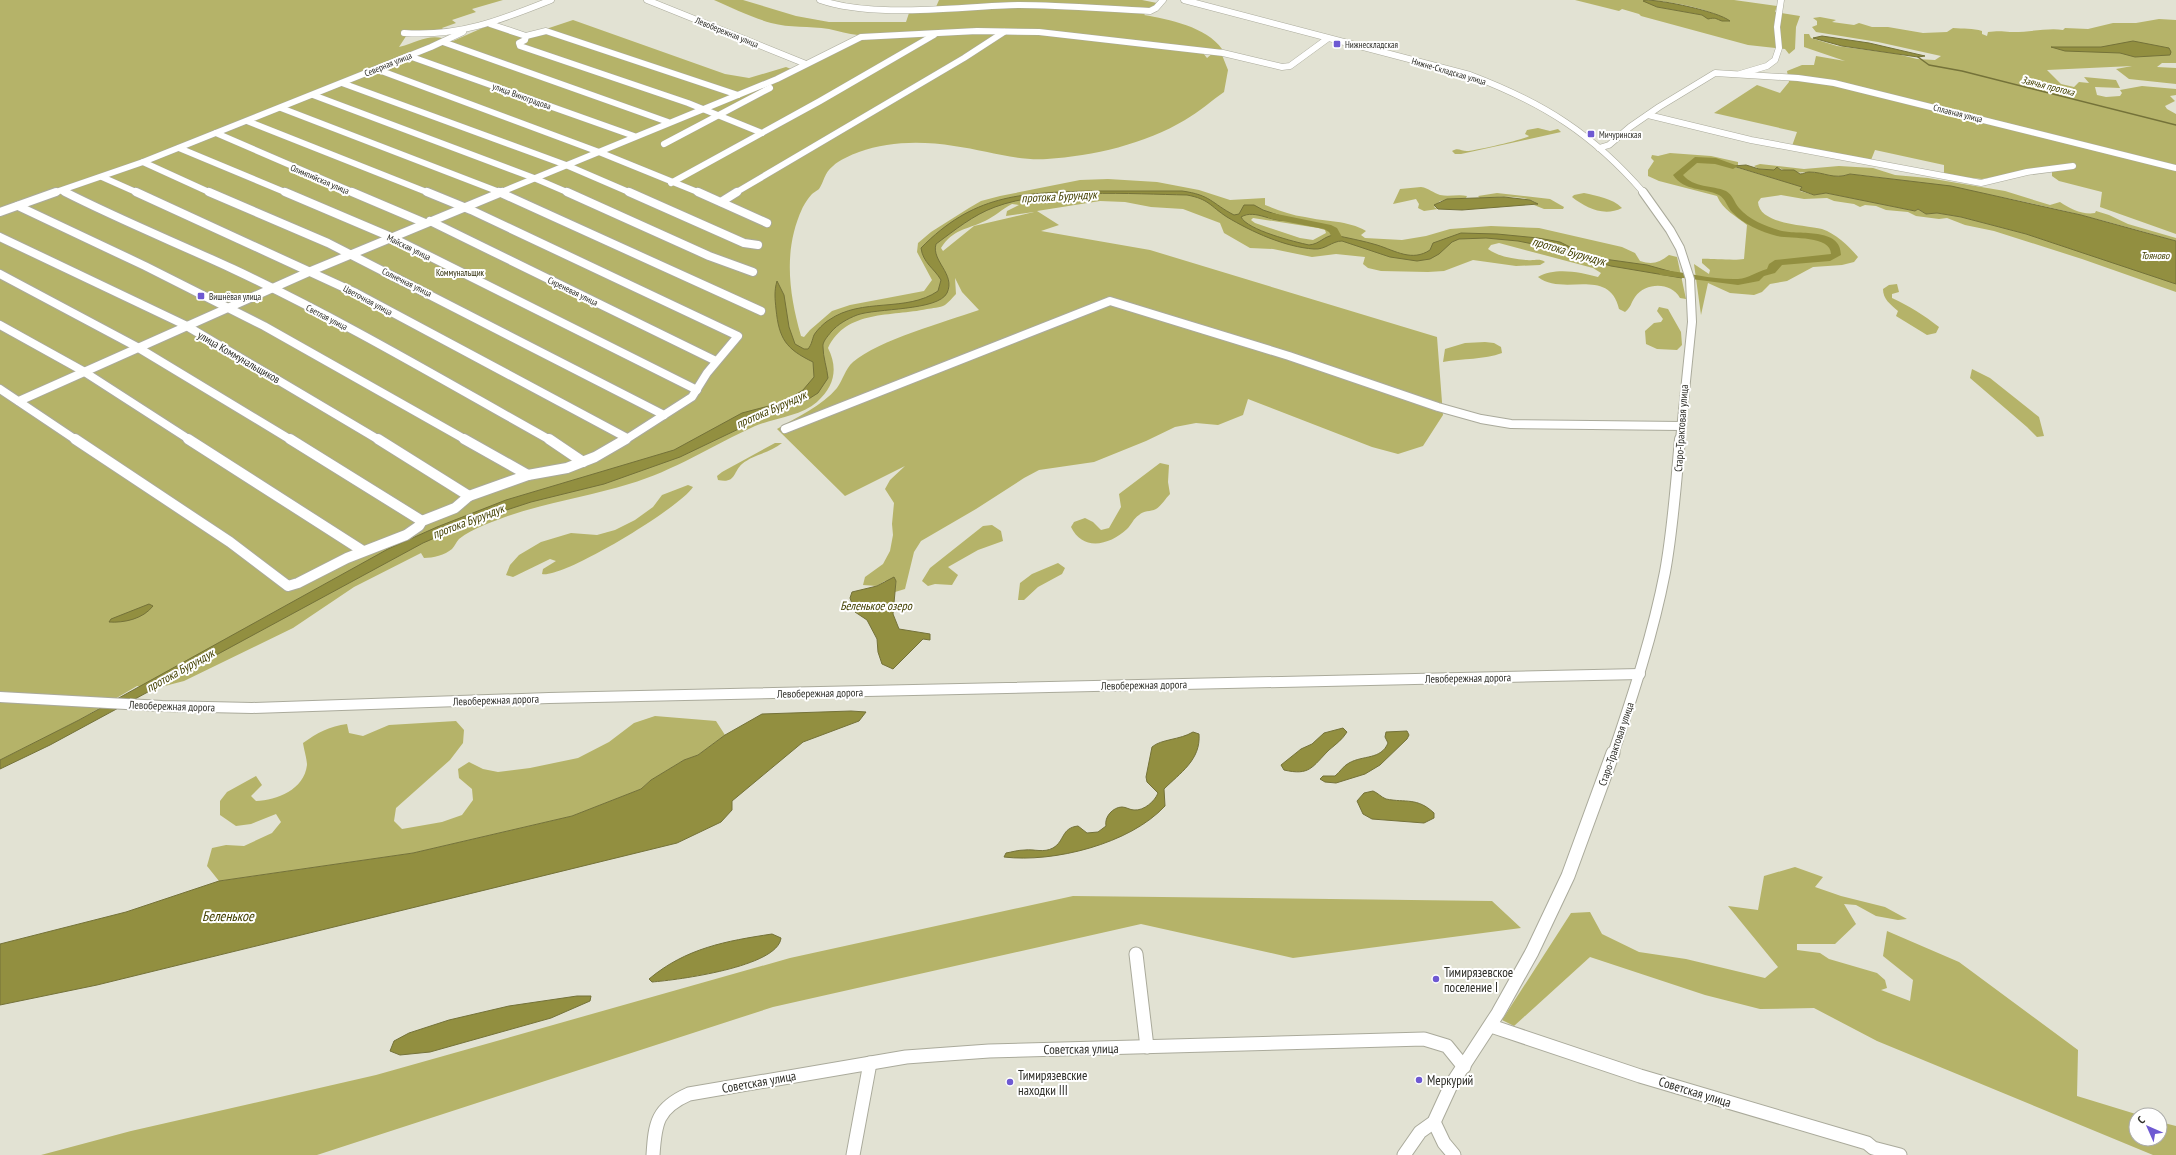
<svg xmlns="http://www.w3.org/2000/svg" width="2176" height="1155" viewBox="0 0 2176 1155" font-family="'PT Sans Narrow',sans-serif">
<style>
.green{fill:#b5b369;fill-rule:evenodd}
.water{fill:#928f40;stroke:#747239}
.lines{fill:none;stroke-linecap:round;stroke-linejoin:round}
.stream{stroke:#747239;stroke-width:1.5}
.river{fill:#928f40;fill-rule:evenodd}
.minor-far3-casing{stroke:#aaaa9b;stroke-width:7}
.minor-far2-casing{stroke:#aaaa9b;stroke-width:10}
.minor-far1-casing{stroke:#aaaa9b;stroke-width:12}
.minor-casing{stroke:#aaaa9b;stroke-width:15}
.minor-far3{stroke:#fff;stroke-width:6}
.minor-far2{stroke:#fff;stroke-width:8}
.minor-far1{stroke:#fff;stroke-width:10}
.minor{stroke:#fff;stroke-width:13}
.poi-dot{fill:#6e59d2;stroke:#fff;stroke-width:1.5}
.labels{text-anchor:middle;dominant-baseline:central;stroke-width:4;stroke-linejoin:round;paint-order:stroke}
.far-street-label{font-size:9px;fill:#2e2e28;stroke:#fff}
.far-poi-label{font-size:9px;fill:#2e2e28;stroke:#fff;text-anchor:start}
.far-park-label{font-size:9px;fill:#32300d;stroke:#fff}
.far-water-label{font-size:10px;font-style:italic;fill:#434000;stroke:#fff}
.street-label{font-size:11px;fill:#2e2e28;stroke:#fff}
.water-label{font-size:12px;font-style:italic;fill:#434000;stroke:#fff}
.near-poi-label{font-size:13px;fill:#2e2e28;stroke:#fff;text-anchor:start}
.near-street-label{font-size:13px;fill:#2e2e28;stroke:#fff}
.near-water-label{font-size:14px;font-style:italic;fill:#434000;stroke:#fff}
</style>
<rect width="100%" height="100%" fill="#e2e2d3"/>
<g class="green">
<path d="M0 0H503L472 9 476 12 452 20 456 23 442 28 444 30 421 33 410 30 399 47C422 41 429 32 453 41L489 25 522 37 573 20 725 74 749 78 786 67 796 71 858 35C848 34 839 31 829 29 809 26 790 28 771 23 750 17 733 8 714 0H743L796 16 829 22H906L911 7H936L939 0H1142L1157 3 1144 15C1168 19 1207 27 1222 49L1203 53 1207 58 1213 53 1222 55 1228 70 1224 92C1211 101 1199 112 1185 120 1145 144 1093 156 1047 159 1015 161 985 150 954 146 923 141 889 141 859 152 851 155 839 160 833 166 824 173 824 182 819 189 817 191 814 192 812 194 808 198 804 205 802 209 783 251 789 293 801 336L804 337 810 330 832 311 850 305 924 291 932 280 917 252 918 243 931 232 969 208 981 201 1000 196 1080 180 1108 179 1157 182 1199 190 1230 200 1265 198V205C1278 210 1291 215 1305 217 1325 222 1348 220 1366 231L1361 235 1365 238 1402 240 1426 236 1450 229 1491 226 1539 228 1622 247 1635 253 1640 261C1652 265 1659 263 1669 255L1677 257 1686 299 1680 298C1671 282 1646 282 1635 297 1630 304 1632 306 1625 312L1619 309C1609 266 1563 297 1538 277 1555 267 1580 272 1598 277L1601 273 1593 268 1499 243 1491 245 1488 249C1499 257 1514 259 1527 260 1535 261 1539 258 1545 262L1540 265 1516 266 1473 260 1444 271 1428 272 1381 271 1368 268 1363 264 1365 257 1336 254 1312 257 1273 249 1250 248 1224 233 1220 223 1183 209 1151 207 1125 202 1100 201 1037 211 1059 225 1041 231 1150 250 1437 337 1443 415 1423 446 1398 454 1372 447 1248 399 1243 415 1218 425 1196 423 1175 427 1146 441 1094 462 1039 470 1024 478 976 509 921 541 914 552 905 589 895 592 896 581H885L877 586 863 585 865 577 883 564 890 551 893 535 892 524 894 503 885 489 890 480 905 466 845 496 777 429C797 417 822 406 837 388 843 380 845 369 853 362 879 340 945 322 979 310L962 292 955 278 956 294C952 298 949 302 945 305 940 308 932 308 927 309 891 317 847 309 828 348 838 368 835 386 817 402 801 416 775 418 755 426 713 445 674 471 629 484 590 496 550 502 511 515 495 521 473 528 459 539 456 542 455 546 452 549 445 555 433 558 424 558L421 553 354 587 293 628 184 681 153 689 137 686 79 720 0 760ZM1012 204 1019 205 1007 211 1006 216 1034 212 974 226 943 251 941 248C953 229 966 230 985 221 994 217 1002 209 1012 204ZM1253 218 1318 228 1325 230 1326 233 1313 240 1300 238 1255 223 1251 220Z"/>
<path d="M1575 0H1645L1657 7 1719 18 1722 21H1730C1708 8 1677 3 1652 0H1734L1777 6 1775 12 1800 16 1796 27 1795 49 1789 54 1785 49 1748 45 1641 16 1639 14 1622 9 1619 11Z"/>
<path d="M1820 17 1836 20 1832 22 1854 25 1859 23 1872 27H1888L1923 33 1947 32 1953 28C1963 29 1973 28 1982 31V34L1987 36 1988 32C1996 31 2002 31 2010 32 2027 33 2049 27 2063 30L2065 28 2088 29 2113 23H2136L2159 19 2176 20V63H2162L2157 67 2176 68V84L2129 79 2116 69 2132 66 2047 70 2061 84 2074 87 2079 82 2089 83 2084 77 2116 80 2120 88 2095 87 2097 95 2106 97 2120 96 2122 93 2120 90 2142 86 2176 89V95L2170 96 2175 101 2165 106 2167 109 2176 114V234L2100 207 2102 192 2059 181 2052 176V167L1982 179 1944 175V165L1875 150 1871 160 1792 146 1797 132 1714 113 1757 85 1780 93 1789 82 1787 71 1802 65H1814L1816 56 1845 61 1804 47V34H1809L1811 38 1837 46 1897 54 1917 59 1935 60 1941 56 1878 42 1816 32 1812 27 1817 25V21L1813 18Z"/>
<path d="M1538 128 1550 131 1558 129 1561 132 1461 154H1455L1452 151C1458 147 1461 151 1467 151 1473 151 1526 139 1529 136L1525 134 1527 130Z"/>
<path d="M1670 153 1711 156 1738 162V166L1735 167 1803 187 1800 191 1814 195 1826 193 1915 211 1918 209 1926 214 1937 213 1961 217 2026 234 2164 279 2176 284V292L2082 259 1994 231 1965 225 1947 218 1939 219 1916 216 1908 212 1886 210 1876 206 1865 205 1860 207 1854 204 1834 201 1827 198 1804 199 1781 195 1761 198 1758 202C1759 225 1807 225 1822 229 1836 234 1849 246 1858 257L1854 262 1842 265 1813 267 1787 281 1770 284 1762 292 1754 295 1730 293 1708 283 1701 315 1694 264 1709 274 1710 270 1702 263V259C1706 258 1734 261 1744 259L1747 225C1736 216 1723 210 1717 196L1659 181 1648 176V170L1654 161 1651 158 1652 155 1658 156Z"/>
<path d="M1760 164 1804 169 1839 166 1873 168 1895 175 1928 178 2005 191 2050 205 2060 202C2070 209 2083 215 2095 213L2096 211 2109 215 2128 224 2176 238V241C2069 209 1960 185 1850 174 1830 180 1823 171 1808 172 1798 173 1787 173 1777 167L1774 170 1759 169 1754 166Z"/>
<path d="M1421 187C1429 188 1433 193 1440 195 1449 197 1458 194 1467 196L1466 198 1440 201 1434 207 1438 209 1424 211 1418 208 1419 204 1416 199 1393 204 1400 189Z"/>
<path d="M1497 193 1550 199 1564 207 1563 209H1544L1534 205 1537 204C1529 194 1493 197 1480 198L1478 196Z"/>
<path d="M1584 193C1597 196 1612 198 1622 208 1604 217 1586 208 1572 197L1574 195Z"/>
<path d="M1897 284 1899 292 1892 294V298C1909 306 1924 315 1939 327L1936 333 1927 335 1896 316 1898 311C1890 304 1883 299 1883 289L1889 285Z"/>
<path d="M1659 307 1668 309 1681 332 1682 345 1677 350 1657 349 1646 344 1645 331 1654 323 1661 322 1663 319 1657 311Z"/>
<path d="M1485 342 1494 343 1501 347 1502 353C1484 360 1463 358 1443 362L1445 349 1465 343Z"/>
<path d="M1972 369 1990 378 2039 417 2044 436 2037 437 2027 427 1970 378Z"/>
<path d="M775 443H782C770 453 754 454 742 464 733 472 736 484 718 480L717 476 722 472Z"/>
<path d="M1160 463 1169 465 1168 482 1170 494C1166 498 1161 506 1156 509 1150 512 1144 510 1139 515 1133 519 1132 524 1127 529 1110 545 1083 552 1071 527L1074 522 1085 518 1093 522 1101 530 1109 528 1121 507 1119 494Z"/>
<path d="M688 485 693 487C681 507 563 579 542 574L543 569 556 561 550 559 513 577 506 575 510 565 519 555 541 542 571 533 597 535 615 530 635 520 653 507 662 495Z"/>
<path d="M992 525 1001 531 1003 541 978 550 948 567 958 575 952 585 935 584 928 586 922 581 930 568 983 526Z"/>
<path d="M1058 563 1065 568 1062 574 1038 587 1024 600H1018L1020 583 1032 574Z"/>
<path d="M655 716 716 721 725 735 698 755 684 760 651 780 641 789 572 816 413 853 219 881 207 866 212 848 226 845 244 846 272 833 281 822 276 814 251 824 236 826 220 815V801L227 792 256 776 262 785 251 796 256 801C277 800 304 790 307 765 307 759 304 750 303 743 317 733 330 726 347 724L349 733 363 736 389 725 456 721 464 730 463 743 450 760 396 808 394 821 402 829 442 822 462 815 473 800 472 789 459 778 458 769 469 762 483 769 498 772 530 768 578 758 609 742 634 723Z"/>
<path d="M1795 867 1823 877 1815 887 1841 896 1885 907 1907 919 1898 920 1876 916 1856 905 1844 904 1856 924 1835 944H1797V950L1820 953 1829 959 1877 973 1885 980 1887 988 1881 990 1910 1001 1913 980 1883 956 1887 931 1959 962 2078 1050 2077 1096 2139 1115H2136V1139H2160V1122L2176 1126V1155H2153L1877 1041 1814 1008 1760 1009 1705 995 1590 957 1514 1026 1502 1020 1571 913 1590 912 1602 934 1639 952 1686 959 1765 978 1778 967 1728 906 1758 910 1764 876Z"/>
<path d="M1073 896 1492 901 1521 928 1293 958 1141 924 773 1007 317 1155H41L131 1131 376 1075 790 958Z"/>
</g>
<g class="water">
<path d="M1645 0C1662 0 1717 11 1730 21H1722C1716 19 1716 17 1708 19L1702 15 1657 7 1643 1Z"/>
<path d="M1822 36 1869 43 1925 56 1918 57 1842 46 1813 38Z"/>
<path d="M2133 41 2169 48 2171 52 2170 55 2135 57 2120 53 2065 51 2051 47H2101Z"/>
<path d="M1746 165 1759 169 1774 170 1777 167 1781 170H1794L1800 174C1803 174 1806 172 1809 172 1825 172 1833 180 1850 174L1951 186 2081 215 2176 241V284L2026 234 1961 217 1937 213 1926 214 1918 209 1915 211 1826 193 1814 195 1800 190 1802 187 1733 166Z"/>
<path d="M1089 191H1182C1211 195 1211 203 1234 215L1239 214 1244 205H1254L1263 210 1290 219C1274 225 1256 208 1241 217 1247 230 1295 242 1309 245 1320 244 1324 236 1334 235 1348 238 1364 241 1377 245 1396 251 1412 262 1430 250L1433 243 1461 233 1497 234 1538 238 1560 242 1584 254 1604 259 1647 265 1683 275 1682 278 1611 266 1538 245 1518 241 1486 238 1459 239 1452 242 1439 254 1430 259 1417 261 1390 257 1342 241C1332 241 1325 250 1314 249 1285 247 1252 232 1227 217 1210 206 1209 199 1187 195 1133 194 1045 188 995 207 973 215 955 230 936 244 931 261 956 274 947 293 938 311 876 308 857 315 847 319 838 324 831 332 828 336 822 342 823 347 823 357 827 368 828 378L818 393 807 400 770 414 680 457 604 484 531 502 476 520 423 543 50 745 0 769V760L79 720 388 549 437 527 506 500 674 450 742 413 784 402 803 390 814 377 813 362C786 349 779 339 776 309 775 299 774 291 777 281L784 295 789 327 795 344 804 349H808C812 344 812 340 814 335 817 330 824 323 829 320 862 297 906 313 938 291L941 280C934 268 923 263 921 248 973 195 1019 193 1089 191Z"/>
<path d="M1504 197 1530 200 1538 204 1462 210 1438 209 1434 205 1447 199Z"/>
<path d="M894 577 896 581 893 614 899 629 930 634V640L923 639 893 669 882 664 878 652 877 639 867 620 855 612 850 598 852 592 877 586Z"/>
<path d="M149 604 153 606C143 619 124 623 109 622L111 619Z"/>
<path d="M851 711 866 712 859 721 803 742 732 801V810L721 822 677 843 97 985 0 1005V944L126 912 219 881 413 853 572 816 641 789 651 780 684 760 698 755 725 735 762 714Z"/>
<path d="M1343 728 1347 732C1342 740 1336 744 1329 750 1312 767 1310 776 1284 770L1281 765 1301 749 1312 744 1324 733Z"/>
<path d="M1407 731 1409 735 1407 739 1380 765 1365 774 1336 783 1325 782 1320 779 1323 776H1335C1340 772 1343 766 1349 763 1363 755 1381 760 1388 743L1385 737 1386 732Z"/>
<path d="M1193 732 1199 734C1201 760 1180 773 1164 789L1165 806C1130 844 1053 863 1004 857L1006 853C1012 852 1018 850 1025 850 1034 849 1044 853 1053 848 1065 841 1061 828 1078 826L1087 833 1098 832 1106 826C1104 817 1113 807 1122 807 1126 807 1130 810 1134 810 1144 811 1155 801 1158 793L1147 782 1146 777 1152 747C1161 739 1180 740 1193 732Z"/>
<path d="M1373 791C1378 793 1381 797 1386 799 1406 803 1417 797 1434 813V818L1424 823 1372 819 1363 814 1357 801 1364 793Z"/>
<path d="M772 934 781 938C778 967 677 980 652 982L649 979C686 948 726 941 772 934Z"/>
<path d="M577 996H591L590 1001 551 1018 430 1052 400 1055 390 1051 394 1041 409 1033 449 1020 509 1006Z"/>
</g>
<g class="lines">
<path class="stream" d="M1918 57 1929 65 1962 71 2176 125"/>
<g class="river">
<path d="M1695 157 1716 158 1738 166 1733 169 1715 164 1697 163 1683 175C1694 188 1712 185 1726 191 1733 195 1734 202 1739 208 1749 220 1767 227 1782 231 1799 235 1841 227 1841 255L1830 261 1782 265 1775 273 1764 276 1759 281 1738 285 1660 275 1659 273 1664 270C1688 273 1714 280 1738 279 1749 278 1756 272 1767 269L1769 264 1775 260 1831 254C1831 235 1790 239 1777 236 1761 232 1743 224 1732 212 1727 207 1726 199 1719 195 1703 187 1685 192 1673 175Z"/>
<path d="M1272 213 1331 225 1337 228 1342 237 1341 239H1333L1329 232 1324 229 1268 218V214Z"/>
</g>
<defs>
<g id="minor-far3">
<path d="M647 0 806 64"/>
<path d="M820 0C875 19 960 6 1019 5 1063 5 1106 9 1150 11L1156 8 1163 0"/>
<path d="M1184 0 1470 75C1544 103 1593 134 1644 193"/>
<path d="M490 24 526 36 525 40 519 43 520 46 688 103 762 133"/>
<path d="M404 33C459 37 501 20 551 0"/>
<path d="M526 36 546 31 738 95"/>
<path d="M443 42 668 122"/>
<path d="M409 56 634 136"/>
<path d="M376 69 599 152 700 193"/>
<path d="M1740 74 1767 66 1775 60 1779 48 1777 27 1781 0"/>
<path d="M342 83 566 165 631 193"/>
<path d="M313 95 534 178 569 193"/>
<path d="M281 108 502 193"/>
<path d="M1648 115 1751 140 1981 183 2027 172 2073 166"/>
<path d="M247 121 429 193"/>
<path d="M216 133 355 193"/>
<path d="M664 144 770 88"/>
<path d="M179 148 287 193"/>
<path d="M1599 148 1609 145 1630 127 1659 107 1715 73 1798 78 1834 83 2176 168"/>
<path d="M143 162 211 193"/>
<path d="M102 177 138 193"/>
<path d="M671 183 820 101 934 35"/>
<path d="M62 191 67 193"/>
<path d="M53 193 143 162 431 47 463 32"/>
<path d="M499 193 777 79 861 37 977 31 1039 32 1223 53 1282 67 1290 66 1327 39"/>
<path d="M735 193 964 58 1004 32"/>
</g>
<g id="minor-far2">
<path d="M65 192C120 220 177 243 233 269 342 320 446 382 550 440"/>
<path d="M136 192 356 293 627 438"/>
<path d="M209 192 328 243 664 415"/>
<path d="M285 192 391 237 697 390"/>
<path d="M352 192 425 223"/>
<path d="M427 192 471 210 738 336 707 373 692 397 625 440"/>
<path d="M499 192 761 311"/>
<path d="M567 192 709 256 753 272"/>
<path d="M629 192 744 243 758 245"/>
<path d="M698 192 767 223"/>
<path d="M1643 192 1670 230 1680 248 1690 279 1692 322 1680 440"/>
<path d="M721 202 737 192"/>
<path d="M18 206 145 266 264 326 466 440"/>
<path d="M0 212 56 192"/>
<path d="M430 221 716 361"/>
<path d="M0 237 185 325 379 440"/>
<path d="M0 274 137 347 291 440"/>
<path d="M0 325 83 371 190 440"/>
<path d="M0 389 76 440"/>
<path d="M19 401 311 271 502 192"/>
<path d="M785 429 1110 301 1289 356 1438 407 1481 419 1511 424 1681 426"/>
</g>
<g id="minor-far1">
<path d="M75 439 230 542 288 586 298 583 347 558 406 535 419 526 422 521 455 508 469 496 528 475 567 468 595 457 626 439"/>
<path d="M188 439 363 551"/>
<path d="M290 439 422 521"/>
<path d="M378 439 469 496"/>
<path d="M464 439 528 475"/>
<path d="M549 439 583 462"/>
<path d="M0 697 162 706 252 708 549 698 1640 674"/>
<path d="M1613 754C1633 695 1653 634 1665 572 1673 528 1676 483 1680 439"/>
</g>
<g id="minor">
<path d="M1136 954 1147 1047"/>
<path d="M1491 1026 1640 1076 1867 1143 1873 1148 1900 1155"/>
<path d="M1434 1122 1444 1143 1454 1155"/>
<path d="M653 1155C655 1123 657 1108 689 1094L906 1057 989 1051 1424 1039 1447 1046 1464 1067"/>
<path d="M853 1155 870 1063"/>
<path d="M1404 1155 1420 1132 1434 1122 1451 1085 1498 1013 1532 952 1568 876 1613 753"/>
</g>
</defs>
<use href="#minor-far3" class="minor-far3-casing"/>
<use href="#minor-far2" class="minor-far2-casing"/>
<use href="#minor-far1" class="minor-far1-casing"/>
<use href="#minor" class="minor-casing"/>
<use href="#minor-far3" class="minor-far3"/>
<use href="#minor-far2" class="minor-far2"/>
<use href="#minor-far1" class="minor-far1"/>
<use href="#minor" class="minor"/>
</g>
<g class="poi-dot">
<rect x="1333" y="40" width="8" height="8" rx="2"/>
<rect x="1587" y="130" width="8" height="8" rx="2"/>
<rect x="197" y="292" width="8" height="8" rx="2"/>
<circle cx="1436" cy="979" r="4"/>
<circle cx="1419" cy="1080" r="4"/>
<circle cx="1010" cy="1082" r="4"/>
</g>
<g class="labels">
<g class="far-street-label">
<text transform="translate(727 32) rotate(22)">Левобережная улица</text>
<text transform="translate(388 64) rotate(-22)">Северная улица</text>
<text transform="translate(1449 71) rotate(16)">Нижне-Складская улица</text>
<text transform="translate(522 96) rotate(20)">улица Виноградова</text>
<text transform="translate(1958 113) rotate(14)">Сплавная улица</text>
<text transform="translate(320 179) rotate(23)">Олимпийская улица</text>
<text transform="translate(409 247) rotate(26)">Майская улица</text>
<text transform="translate(407 282) rotate(26)">Солнечная улица</text>
<text transform="translate(573 291) rotate(26)">Сиреневая улица</text>
<text transform="translate(368 300) rotate(28)">Цветочная улица</text>
<text transform="translate(327 317) rotate(27)">Светлая улица</text>
</g>
<g class="far-poi-label">
<text x="1345" y="44">Нижнескладская</text>
<text x="1599" y="134">Мичуринская</text>
<text x="209" y="296">Вишнёвая улица</text>
</g>
<g class="far-park-label">
<text x="460" y="272">Коммунальщик</text>
</g>
<g class="far-water-label">
<text transform="translate(2048 86) rotate(14)">Заячья протока</text>
<text x="2155" y="255">Тояново</text>
</g>
<g class="street-label">
<text transform="translate(239 357) rotate(30)">улица Коммунальщиков</text>
<text transform="translate(1681 428) rotate(-86)">Старо-Трактовая улица</text>
<text transform="translate(1468 678) rotate(-1)">Левобережная дорога</text>
<text transform="translate(1144 685) rotate(-1)">Левобережная дорога</text>
<text transform="translate(820 693) rotate(-1)">Левобережная дорога</text>
<text transform="translate(496 700) rotate(-2)">Левобережная дорога</text>
<text transform="translate(172 706) rotate(2)">Левобережная дорога</text>
<text transform="translate(1616 744) rotate(-71)">Старо-Трактовая улица</text>
</g>
<g class="water-label">
<text transform="translate(1059 196) rotate(-3)">протока Бурундук</text>
<text transform="translate(1569 251) rotate(16)">протока Бурундук</text>
<text transform="translate(771 409) rotate(-24)">протока Бурундук</text>
<text transform="translate(468 521) rotate(-21)">протока Бурундук</text>
<text x="876" y="605">Беленькое озеро</text>
<text transform="translate(180 670) rotate(-29)">протока Бурундук</text>
</g>
<g class="near-poi-label">
<text x="1444" y="972">Тимирязевское<tspan x="1444" dy="15">поселение I</tspan></text>
<text x="1018" y="1075">Тимирязевские<tspan x="1018" dy="15">находки III</tspan></text>
<text x="1427" y="1080">Меркурий</text>
</g>
<g class="near-street-label">
<text transform="translate(1081 1049) rotate(-1)">Советская улица</text>
<text transform="translate(759 1082) rotate(-10)">Советская улица</text>
<text transform="translate(1695 1092) rotate(17)">Советская улица</text>
</g>
<g class="near-water-label">
<text x="228" y="916">Беленькое</text>
</g>
</g>
<g transform="translate(2148 1127) rotate(315)"><circle r="19" fill="#ffffff" stroke="#ababa9"/>
<path d="M0-3L7 15L0 10L-7 15Z" fill="#6e59d2"/>
<text y="-6" font-size="11" font-weight="bold" text-anchor="middle" fill="#2e2e28">С</text>
</g>
</svg>
